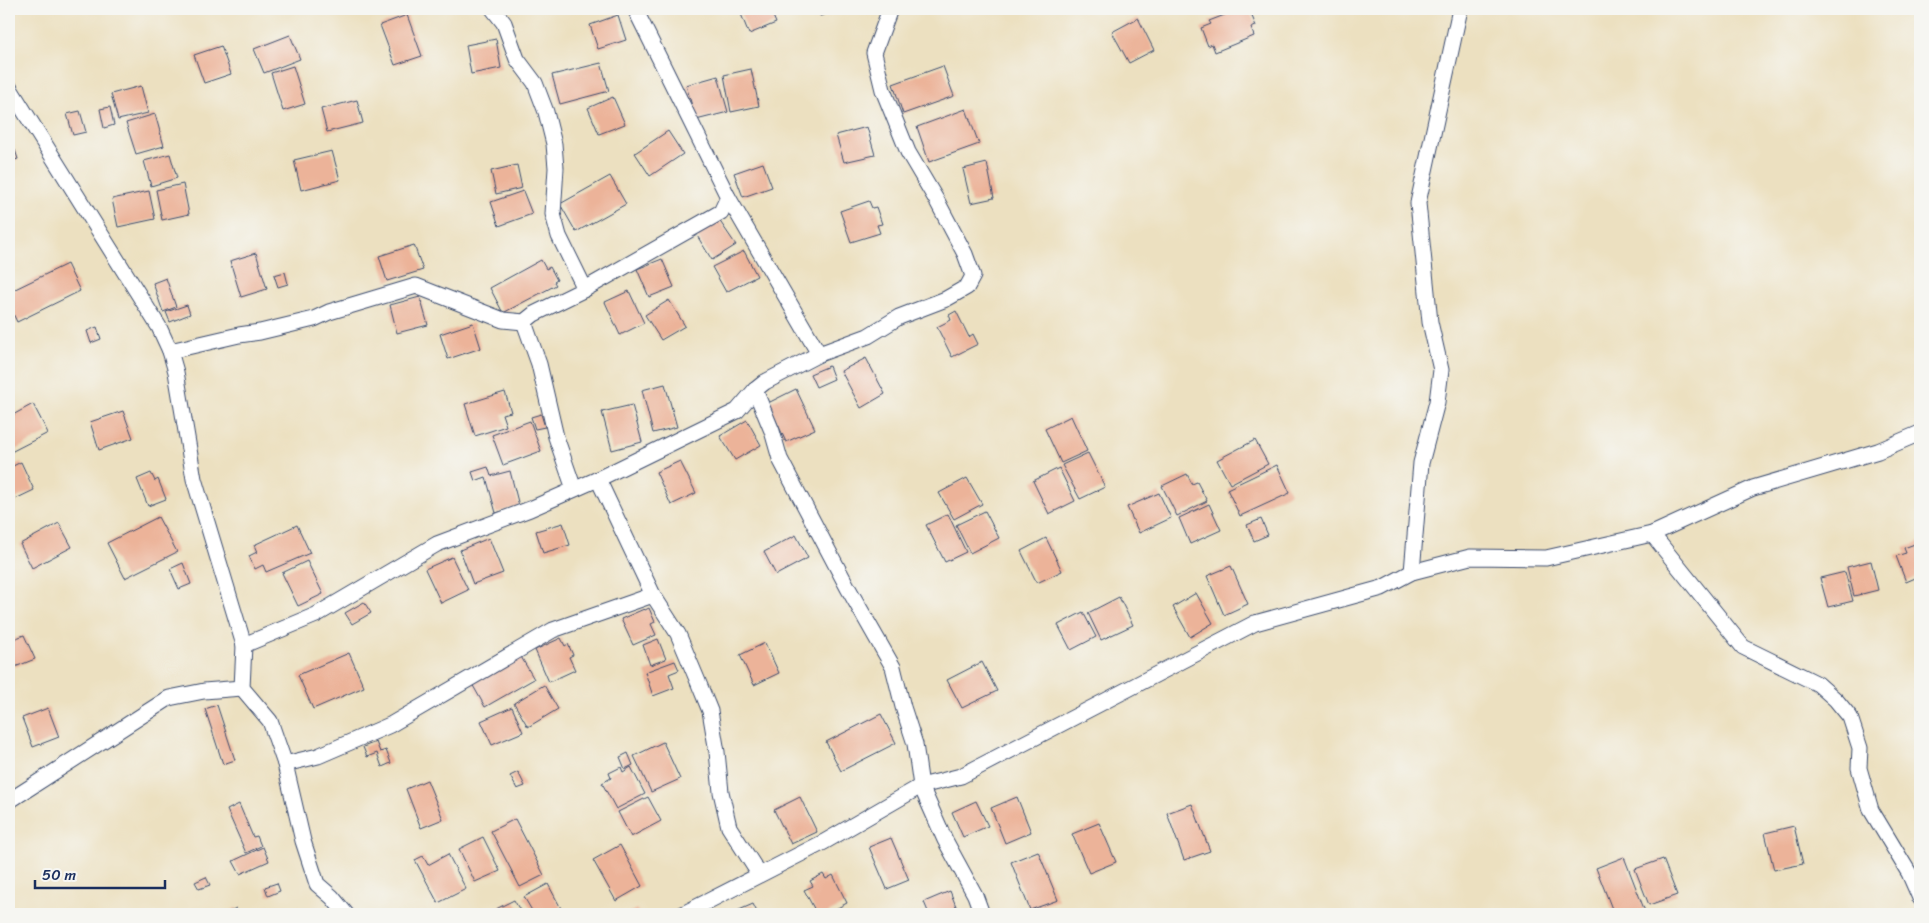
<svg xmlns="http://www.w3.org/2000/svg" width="1929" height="923" viewBox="0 0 1929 923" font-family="Sriracha,sans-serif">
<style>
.building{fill:#ecb399}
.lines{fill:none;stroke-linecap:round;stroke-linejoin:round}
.minor-casing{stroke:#3a4a6d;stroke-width:17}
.minor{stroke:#fff;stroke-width:15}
</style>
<rect width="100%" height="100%" fill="#f6f6f2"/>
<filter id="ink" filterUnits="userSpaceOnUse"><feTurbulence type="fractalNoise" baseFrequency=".02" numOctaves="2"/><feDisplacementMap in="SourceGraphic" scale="10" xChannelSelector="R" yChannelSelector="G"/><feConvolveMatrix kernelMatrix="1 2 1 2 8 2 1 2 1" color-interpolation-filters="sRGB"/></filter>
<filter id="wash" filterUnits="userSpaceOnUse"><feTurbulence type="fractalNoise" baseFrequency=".0096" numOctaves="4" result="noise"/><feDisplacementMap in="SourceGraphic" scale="20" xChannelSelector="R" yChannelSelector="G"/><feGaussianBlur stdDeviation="1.12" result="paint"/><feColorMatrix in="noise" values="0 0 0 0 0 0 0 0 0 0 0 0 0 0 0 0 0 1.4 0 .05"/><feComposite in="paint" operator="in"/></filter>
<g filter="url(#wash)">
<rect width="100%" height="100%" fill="#ece0c0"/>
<g id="blocks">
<g class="building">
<path d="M739 9H770L776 23 749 34Z"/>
<path d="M818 9H846L820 16Z"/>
<path d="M1240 9H1249L1256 26 1251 28 1254 36 1215 52 1212 44 1208 46 1201 28 1211 24 1209 21Z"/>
<path d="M407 15 422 56 395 65 380 25Z"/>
<path d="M618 15 626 40 598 49 590 25Z"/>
<path d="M1138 18 1154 50 1129 63 1112 32Z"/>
<path d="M290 35 300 59 264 73 254 49Z"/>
<path d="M496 39 501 68 471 74 466 45Z"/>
<path d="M221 46 231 74 204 83 194 55Z"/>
<path d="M601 63 609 91 560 104 552 75Z"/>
<path d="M293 66 305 104 283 111 271 73Z"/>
<path d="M943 66 954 96 903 114 893 84Z"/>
<path d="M751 69 759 106 731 112 724 75Z"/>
<path d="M718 76 728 112 696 120 686 85Z"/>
<path d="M141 86 148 113 118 120 111 94Z"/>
<path d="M613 97 625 124 599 134 588 108Z"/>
<path d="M357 100 363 123 327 132 321 109Z"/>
<path d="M110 107 114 125 104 128 100 109Z"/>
<path d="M966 109 979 144 929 162 917 127Z"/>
<path d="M80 111 86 132 73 135 67 114Z"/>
<path d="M155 114 164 146 136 154 126 123Z"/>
<path d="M867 127 875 155 844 162 836 135Z"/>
<path d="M668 131 683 154 650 176 635 153Z"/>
<path d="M15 150 18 159 9 162V152Z"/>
<path d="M332 151 340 180 301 190 294 160Z"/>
<path d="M170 154 177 178 151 186 144 161Z"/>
<path d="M763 163 772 187 743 197 734 173Z"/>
<path d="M987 163 994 198 971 203 963 169Z"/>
<path d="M517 165 522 188 496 194 491 171Z"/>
<path d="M610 176 626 204 576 232 560 204Z"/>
<path d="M183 184 189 214 162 220 156 190Z"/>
<path d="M149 191 155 219 118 227 112 199Z"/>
<path d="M523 191 532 214 499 226 491 202Z"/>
<path d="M869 201 872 208 876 207 882 224 877 225 880 233 851 242 840 211Z"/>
<path d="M719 220 736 245 712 260 696 234Z"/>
<path d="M414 245 423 270 387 281 379 256Z"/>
<path d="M744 251 757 276 726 292 712 267Z"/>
<path d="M256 253 267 289 241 297 230 261Z"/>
<path d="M662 259 674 287 649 297 637 269Z"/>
<path d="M541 260 546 269 550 267 557 280 554 282 556 285 503 313 490 288Z"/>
<path d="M67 264 80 291 17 322 9 305V292Z"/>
<path d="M285 272 288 284 278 287 274 275Z"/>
<path d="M166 278 176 307 163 312 153 283Z"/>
<path d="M629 291 644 323 620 335 605 302Z"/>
<path d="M420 297 428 325 397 333 390 305Z"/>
<path d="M669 300 685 326 661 340 645 315Z"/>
<path d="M187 305 190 314 170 322 166 312Z"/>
<path d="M956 311 969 337 973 334 978 344 952 357 937 327 951 320 949 315Z"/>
<path d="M473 323 481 348 448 359 440 334Z"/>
<path d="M97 327 101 339 91 343 87 331Z"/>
<path d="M866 358 885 394 861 408 841 371Z"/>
<path d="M829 366 834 379 816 387 810 374Z"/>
<path d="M665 384 677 427 653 433 642 390Z"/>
<path d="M796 389 815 429 786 442 768 403Z"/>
<path d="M505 392 511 412 502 414 506 426 475 436 465 404Z"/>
<path d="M33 404 48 433 9 453V417Z"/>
<path d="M632 405 642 442 612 450 602 412Z"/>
<path d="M123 411 133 438 99 450 90 422Z"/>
<path d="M541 414 545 427 535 429 531 417Z"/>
<path d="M1071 416 1087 451 1061 463 1045 429Z"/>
<path d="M747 420 761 445 735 460 720 436Z"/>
<path d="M530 421 541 451 503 465 492 435Z"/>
<path d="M1255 440 1268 464 1230 484 1217 460Z"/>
<path d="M1088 453 1105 487 1080 499 1062 465Z"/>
<path d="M680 461 696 493 671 505 656 472Z"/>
<path d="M21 462 34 490 9 502V468Z"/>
<path d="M1277 465 1290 493 1240 516 1227 489Z"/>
<path d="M488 467 491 476 510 471 519 506 496 513 486 477 475 481 472 472Z"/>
<path d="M1059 468 1075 501 1049 514 1033 481Z"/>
<path d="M151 473 155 481 158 479 166 499 148 506 137 479Z"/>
<path d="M1187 474 1192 484 1197 482 1207 501 1177 516 1162 486Z"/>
<path d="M967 478 982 504 954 519 939 493Z"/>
<path d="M1159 493 1171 518 1139 533 1127 507Z"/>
<path d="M1209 504 1221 530 1190 544 1179 518Z"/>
<path d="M985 511 999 538 970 553 956 525Z"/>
<path d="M948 514 966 552 945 562 926 525Z"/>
<path d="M158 517 177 552 125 578 107 543Z"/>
<path d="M1261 519 1268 535 1254 541 1247 525Z"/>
<path d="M59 523 72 547 32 568 20 544Z"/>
<path d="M563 523 570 545 543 553 536 531Z"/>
<path d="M297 525 310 553 266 572 263 565 255 569 249 556 257 552 254 545Z"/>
<path d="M796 535 808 558 776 575 764 552Z"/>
<path d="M489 538 503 573 473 584 460 550Z"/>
<path d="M1046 538 1062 571 1037 583 1021 551Z"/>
<path d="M1920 542V576L1906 582 1896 556 1906 553 1904 548Z"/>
<path d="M452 557 468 590 441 603 425 569Z"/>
<path d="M307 561 323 594 298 606 282 573Z"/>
<path d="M1871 561 1878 590 1854 596 1847 567Z"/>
<path d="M183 563 191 584 179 589 170 569Z"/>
<path d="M1231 566 1248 604 1224 615 1207 576Z"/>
<path d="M1845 572 1853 601 1828 607 1820 578Z"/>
<path d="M1196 593 1213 623 1190 637 1173 607Z"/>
<path d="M1119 597 1133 625 1101 640 1088 613Z"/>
<path d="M364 602 371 613 352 624 345 613Z"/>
<path d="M649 608 655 622 651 624 656 635 633 645 621 619 644 609 645 610Z"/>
<path d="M1083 612 1096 637 1071 650 1058 625Z"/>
<path d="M24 635 35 659 15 667 9 653V641Z"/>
<path d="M561 638 565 646 568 644 573 655 569 657 575 670 549 682 535 650Z"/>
<path d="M658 639 666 659 650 665 643 645Z"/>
<path d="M765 643 779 673 754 685 740 655Z"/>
<path d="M349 653 364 687 313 709 298 675Z"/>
<path d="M520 655 534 679 485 707 471 682Z"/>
<path d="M675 661 679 670 669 674 674 688 653 696 645 672Z"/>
<path d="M982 662 997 691 962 708 947 680Z"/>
<path d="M544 685 558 709 528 727 514 703Z"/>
<path d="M217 705 235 760 223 764 205 709Z"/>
<path d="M512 707 523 732 492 745 481 721Z"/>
<path d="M48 708 59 737 33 747 22 718Z"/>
<path d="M881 714 896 743 841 771 826 742Z"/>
<path d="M376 742 380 752 386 750 391 763 382 767 377 753 367 757 363 747Z"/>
<path d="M663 742 680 779 651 792 634 756Z"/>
<path d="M628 753 633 765 625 769 620 757Z"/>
<path d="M621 767 623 772 631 767 645 794 616 809 602 783 611 778 609 773Z"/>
<path d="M518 772 525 786 517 789 510 776Z"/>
<path d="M427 780 443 819 421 828 406 789Z"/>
<path d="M648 797 661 821 631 837 618 812Z"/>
<path d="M800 797 817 832 791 844 774 810Z"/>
<path d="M1017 797 1031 832 1005 843 991 808Z"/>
<path d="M976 801 988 826 963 837 952 812Z"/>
<path d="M239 804 253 837 257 836 261 846 246 853 227 810Z"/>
<path d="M1192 804 1210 851 1184 860 1167 813Z"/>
<path d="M515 819 544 875 520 887 491 831Z"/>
<path d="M1099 823 1116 862 1089 873 1072 834Z"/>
<path d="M1794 826 1803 864 1774 870 1765 833Z"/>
<path d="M483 837 500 871 475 882 459 849Z"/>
<path d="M891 838 909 880 887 889 869 847Z"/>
<path d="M620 845 642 886 616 901 593 860Z"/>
<path d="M263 847 269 861 240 874 233 861Z"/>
<path d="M1038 851 1058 900 1030 910 1011 862Z"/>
<path d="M448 854 466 889 438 903 415 860 423 856 428 865Z"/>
<path d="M1624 857 1646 914H1614L1596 868Z"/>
<path d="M1663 859 1677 895 1649 905 1635 869Z"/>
<path d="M823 874 826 879 833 875 847 903 826 914H817L804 890 813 886 810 881Z"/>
<path d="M206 877 210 885 199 889 195 882Z"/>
<path d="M277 883 280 891 268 896 265 887Z"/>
<path d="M548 884 564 914H534L524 897Z"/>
<path d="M950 891 959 914H929L924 902Z"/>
<path d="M514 900 522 914H489L488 913Z"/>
<path d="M753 904 758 914H730Z"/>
<path d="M236 908 239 914H225Z"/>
<path d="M637 909 640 914H626Z"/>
</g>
</g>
</g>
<g filter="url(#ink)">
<use href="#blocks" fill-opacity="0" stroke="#3a4a6d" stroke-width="1"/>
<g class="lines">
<defs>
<g id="minor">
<path d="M493 9 504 23 517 59 535 83 546 112 554 144 556 168 553 214 559 236 585 289"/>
<path d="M635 9 728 197 819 354"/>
<path d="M9 87 159 327 170 351 176 372 194 479 244 645 242 688 270 721 285 764 303 841 317 884 332 897 346 914"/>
<path d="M524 322 539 364 556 437 574 489"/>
<path d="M170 351 239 335 260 332 314 319 329 312 416 286 503 320 524 322 534 314 585 289 721 212 728 197"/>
<path d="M755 390 772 431 780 459 848 588 893 667 903 707 915 744 921 786 945 840 975 895 982 914"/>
<path d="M598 479 653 595 678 634 699 684 710 711 717 752 721 792 729 827 759 874"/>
<path d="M1652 534 1743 647 1818 684 1836 700 1850 717 1860 748 1859 768 1871 810 1909 873 1920 898"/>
<path d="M1412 572 1421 463 1437 402 1441 370 1430 322 1418 203 1460 9"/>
<path d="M244 645 316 615 437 544 530 509 598 479 737 411 755 390 765 382 819 354 868 336 899 317 946 299 967 287 973 276 965 254 937 201 908 152 883 90 874 53 890 9"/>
<path d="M285 764 318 756 390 725 553 630 653 595"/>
<path d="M9 801 169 698 204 691 242 688"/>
<path d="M683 914 824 842 921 786 961 776 1255 623 1382 588 1412 572 1470 557 1546 558 1652 534 1753 488 1878 451 1920 433"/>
</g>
</defs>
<use href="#minor" class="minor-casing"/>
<use href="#minor" class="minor"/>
</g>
</g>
<rect width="1929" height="923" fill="none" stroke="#f6f6f2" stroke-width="30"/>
<path d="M35 880v8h130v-8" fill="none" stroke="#1b2f5e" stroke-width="2.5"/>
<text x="42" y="880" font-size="15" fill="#1b2f5e" stroke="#f6f6f2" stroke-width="4" paint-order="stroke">50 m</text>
</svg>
